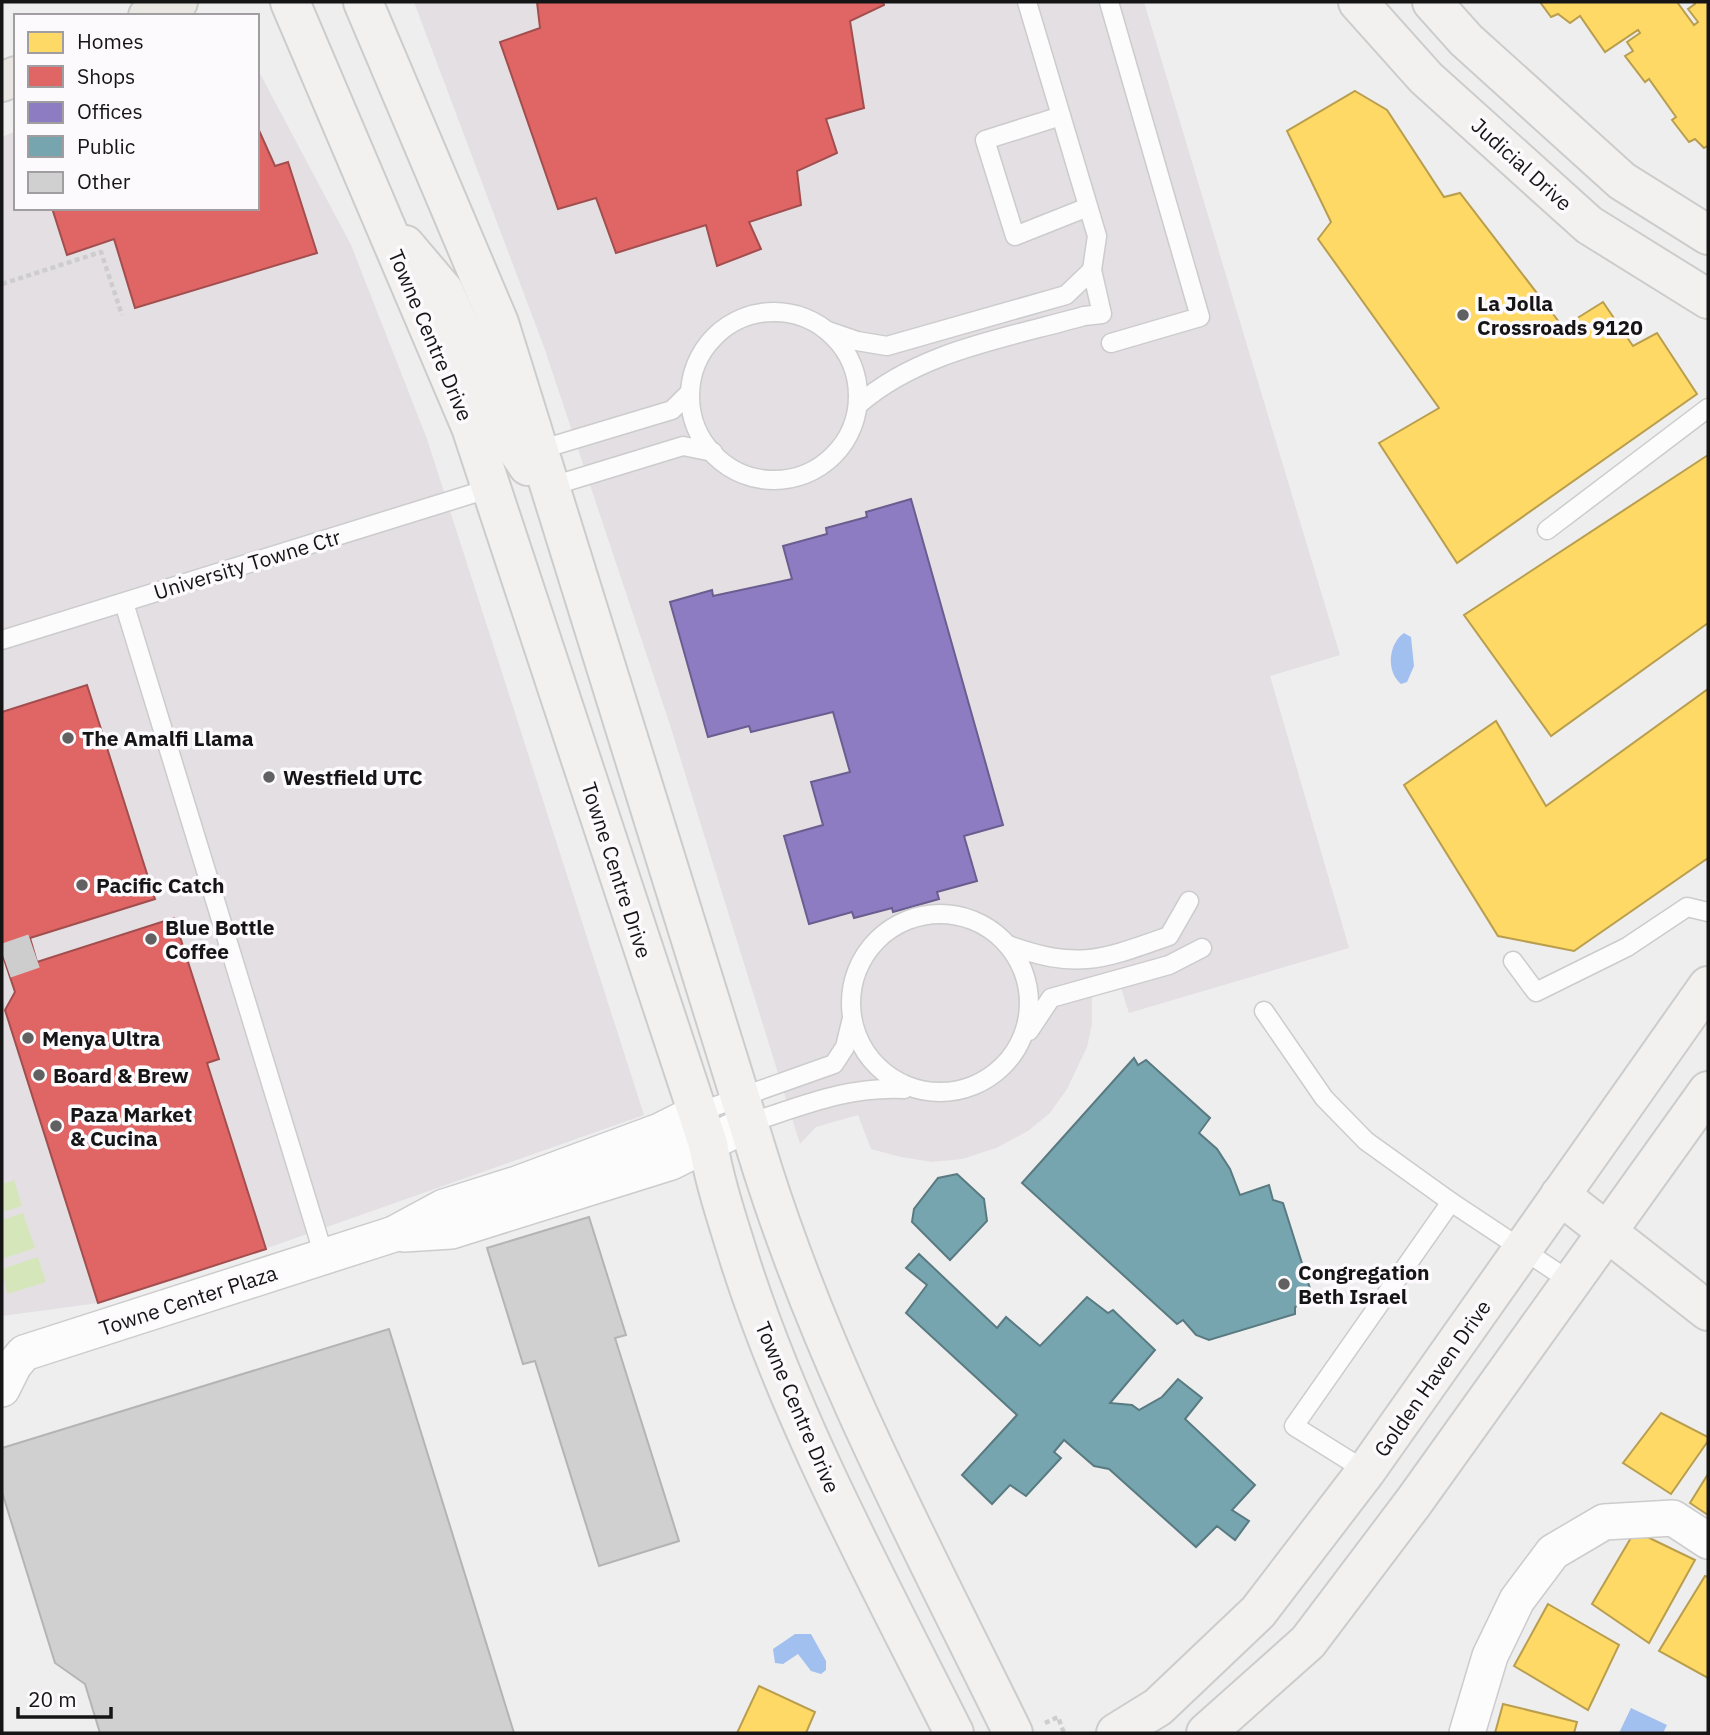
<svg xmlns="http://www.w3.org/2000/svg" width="1710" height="1735" viewBox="0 0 1710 1735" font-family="'IBM Plex Sans',sans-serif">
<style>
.built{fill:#e3dfe3}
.green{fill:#d6e6bb}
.water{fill:#a2c0ef}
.homes{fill:#ffd966;stroke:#b99e4e;stroke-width:2}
.shops{fill:#e06666;stroke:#a34e4e;stroke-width:2}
.offices{fill:#8e7cc3;stroke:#6a5d8f;stroke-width:2}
.public{fill:#76a5af;stroke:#597a81;stroke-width:2}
.building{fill:#d0d0d0;stroke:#b4b4b4;stroke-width:2}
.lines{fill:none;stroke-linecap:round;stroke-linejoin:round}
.street-tunnel{stroke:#cecdce;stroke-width:35;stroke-dasharray:35 18;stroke-linecap:butt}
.lane-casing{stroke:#ccc;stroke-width:21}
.street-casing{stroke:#ccc;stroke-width:38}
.secondary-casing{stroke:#ccc;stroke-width:42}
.primary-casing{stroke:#cacaca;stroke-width:42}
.path{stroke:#cecdce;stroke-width:4.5;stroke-dasharray:5 3.5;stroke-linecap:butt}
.lane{stroke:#fcfcfc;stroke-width:18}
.street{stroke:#fcfcfc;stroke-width:35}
.secondary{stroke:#f3f1f0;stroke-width:38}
.primary{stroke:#eae7e2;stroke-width:38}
.poi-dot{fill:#626162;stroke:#fcfafc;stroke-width:2.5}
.labels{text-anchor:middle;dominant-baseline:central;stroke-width:7;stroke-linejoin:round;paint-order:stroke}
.street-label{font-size:21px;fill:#161516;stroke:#fcfafc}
.poi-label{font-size:21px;font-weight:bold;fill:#161516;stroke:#fcfafc;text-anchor:start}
</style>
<rect width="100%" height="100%" fill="#eee"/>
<g class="built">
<path d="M414 2H1144L1340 655 1270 676 1349 948 1129 1013 1119 982 1092 990V1024L1087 1047 1067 1089 1050 1113 1028 1131 996 1148 962 1159 932 1162 901 1157 871 1149 858 1115 816 1127 800 1144 670 725 544 347Z"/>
<path d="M257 68 351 245 427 439 644 1115 185 1277 98 1303 2 1316V137L16 131V208H257Z"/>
</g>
<g class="green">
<path d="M14 1180 22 1206 2 1212V1184Z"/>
<path d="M23 1213 35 1248 2 1259V1220Z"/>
<path d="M38 1257 46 1282 7 1294 2 1269Z"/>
</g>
<g class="water">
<path d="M1404 633 1411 637 1414 666 1407 682 1401 684C1386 672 1388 644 1404 633Z"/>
<path d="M795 1634H811L826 1661V1670L821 1674 811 1671 798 1654 783 1664 775 1663 773 1649Z"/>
<path d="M1631 1708 1667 1725 1663 1733H1619Z"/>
</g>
<g class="homes">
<path d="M1540 2H1677L1694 25 1698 22 1688 9 1695 4 1694 2H1708V146L1704 148 1695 139 1689 142 1672 120 1676 117 1649 79 1645 82 1625 56 1633 51 1627 42 1640 33 1638 30 1605 52 1580 16 1570 23 1558 14 1551 17Z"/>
<path d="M1355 91 1387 110 1444 197 1460 193 1563 327 1603 302 1633 346 1657 333 1697 394 1457 563 1379 443 1439 408 1318 239 1331 222 1287 131Z"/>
<path d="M1708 455V623L1551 736 1464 615Z"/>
<path d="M1708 689V858L1574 951 1498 936 1404 785 1496 721 1546 806Z"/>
<path d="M1661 1413 1708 1437V1441L1671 1494 1623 1463Z"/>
<path d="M1708 1474V1515L1690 1503Z"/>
<path d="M1635 1531 1695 1560 1649 1643 1592 1604Z"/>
<path d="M1705 1576 1708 1577V1678L1659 1651Z"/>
<path d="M1548 1604 1619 1645 1588 1710 1514 1666Z"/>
<path d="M759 1686 815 1712 806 1733H737Z"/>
<path d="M1503 1704 1577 1722 1574 1733H1495Z"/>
</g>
<g class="shops">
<path d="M537 2H883L884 5 850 21 864 108 826 119 837 153 797 171 801 205 749 222 761 249 717 266 706 225 616 253 596 198 558 209 500 42 540 28Z"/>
<path d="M257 126 275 166 288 162 317 253 135 308 114 239 67 255 52 208H257Z"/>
<path d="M87 685 155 899 30 938 37 962 174 918 219 1059 207 1063 266 1249 98 1303 5 1010 15 992 2 953V712Z"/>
</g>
<path class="offices" d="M911 499 1003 825 964 836 977 881 937 892 939 899 893 912 892 908 854 918 852 912 809 924 784 836 823 825 811 782 850 772 833 712 751 732 749 726 708 737 670 602 712 590 713 596 792 579 783 546 827 534 826 528 867 517 866 512Z"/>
<g class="public">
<path d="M1134 1058 1138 1065 1146 1060 1210 1118 1199 1133 1217 1149 1230 1169 1240 1195 1269 1185 1273 1200 1283 1203 1313 1298 1295 1307V1314L1209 1340 1196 1335 1183 1320 1177 1324 1022 1183Z"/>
<path d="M957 1174 984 1199 987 1221 950 1260 912 1222 914 1209 938 1178Z"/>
<path d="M919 1254 997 1328 1006 1317 1040 1346 1087 1297 1108 1313 1113 1310 1155 1350 1110 1403 1132 1405 1139 1410 1162 1397 1178 1379 1202 1398 1185 1419 1255 1485 1232 1510 1249 1521 1235 1540 1217 1526 1196 1547 1109 1469 1094 1466 1064 1440 1054 1452 1061 1458 1026 1496 1010 1485 992 1504 962 1475 1017 1415 906 1313 927 1285 906 1268Z"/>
</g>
<g class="building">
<path d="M589 1217 626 1335 615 1338 679 1541 599 1566 535 1361 523 1364 487 1248Z"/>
<path d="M389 1329 514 1733H100L85 1684 55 1663 2 1492V1448Z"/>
</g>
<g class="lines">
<path class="street-tunnel" d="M5 961 34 951"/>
<defs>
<g id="lane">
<path d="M1109 2 1200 317 1111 343"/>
<path d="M1061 116 985 140 1015 236 1088 207"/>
<circle cx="774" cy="396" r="84"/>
<path d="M828 331 857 341 887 346 1066 295 1092 270"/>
<path d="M858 405C919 351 1007 338 1084 316L1102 314 1092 270 1097 236 1027 2"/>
<path d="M539 450 672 410 688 394"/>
<path d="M552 486 683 446 713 452"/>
<path d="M1547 530 1708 408"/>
<path d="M124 603 324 1256"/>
<path d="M2 640 491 488"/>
<circle cx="940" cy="1003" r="89"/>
<path d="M1008 945C1078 970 1101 960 1169 936L1189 901"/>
<path d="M1513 961 1536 992 1627 947 1687 907 1708 912"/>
<path d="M1264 1011 1324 1098 1366 1141 1451 1202 1573 1283"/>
<path d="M1029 1031 1051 998 1169 965 1202 948"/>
<path d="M696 1113 834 1064 845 1047 851 1022"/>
<path d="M749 1123C802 1106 848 1086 904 1089"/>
<path d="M1366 1471 1294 1426 1451 1202"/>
</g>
<g id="street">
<path d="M404 1234 451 1231 604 1183 671 1162 749 1123"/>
<path d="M2 1389 14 1365 24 1353 394 1234 444 1207 517 1184 660 1131 696 1113"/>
<path d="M1467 1733 1490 1656 1517 1600 1553 1552 1604 1522 1673 1518 1708 1541"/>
</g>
<g id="secondary">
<path d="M290 2 471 427 708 1144C715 1184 728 1222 740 1261 793 1426 877 1579 954 1733"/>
<path d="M363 2 499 323 763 1171C827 1371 921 1545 1013 1733"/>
<path d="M1358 2 1426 78 1589 225 1708 299"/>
<path d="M1432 2 1466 40 1622 181 1708 235"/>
<path d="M405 245 444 291 507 435 528 466"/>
<path d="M1560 1195 1708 1311"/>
<path d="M1116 1733 1158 1707 1258 1612 1366 1471 1708 986"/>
<path d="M1206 1733 1308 1642 1413 1503 1708 1091"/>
</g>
<g id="primary">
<path d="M148 16 178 2"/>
<path d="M2 82 16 76"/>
</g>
</defs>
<use href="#lane" class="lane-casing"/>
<use href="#street" class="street-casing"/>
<use href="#secondary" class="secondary-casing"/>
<use href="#primary" class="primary-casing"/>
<g class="path">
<path d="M2 284 101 252 122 315"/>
<path d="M1045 1723 1058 1717 1064 1733"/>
</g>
<use href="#lane" class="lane"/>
<use href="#street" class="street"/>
<use href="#secondary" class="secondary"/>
<use href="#primary" class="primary"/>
</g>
<g class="poi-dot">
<circle cx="1463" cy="315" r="7"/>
<circle cx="68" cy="738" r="7"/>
<circle cx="269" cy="777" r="7"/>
<circle cx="82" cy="885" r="7"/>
<circle cx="151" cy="939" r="7"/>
<circle cx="28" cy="1038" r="7"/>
<circle cx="39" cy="1075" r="7"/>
<circle cx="56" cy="1126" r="7"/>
<circle cx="1284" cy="1284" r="7"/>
</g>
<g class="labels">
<g class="street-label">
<text transform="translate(1522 164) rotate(42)">Judicial Drive</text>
<text transform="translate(431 335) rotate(67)">Towne Centre Drive</text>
<text transform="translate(247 564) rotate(-17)">University Towne Ctr</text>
<text transform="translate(617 870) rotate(72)">Towne Centre Drive</text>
<text transform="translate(188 1300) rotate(-18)">Towne Center Plaza</text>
<text transform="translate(1432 1378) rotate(-55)">Golden Haven Drive</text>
<text transform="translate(798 1407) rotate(67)">Towne Centre Drive</text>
</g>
<g class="poi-label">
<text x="1477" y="303">La Jolla<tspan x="1477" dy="24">Crossroads 9120</tspan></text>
<text x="82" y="738">The Amalfi Llama</text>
<text x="283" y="777">Westfield UTC</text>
<text x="96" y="885">Pacific Catch</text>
<text x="165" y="927">Blue Bottle<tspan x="165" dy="24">Coffee</tspan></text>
<text x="42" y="1038">Menya Ultra</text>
<text x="53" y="1075">Board &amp; Brew</text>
<text x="70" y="1114">Paza Market<tspan x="70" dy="24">&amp; Cucina</tspan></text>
<text x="1298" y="1272">Congregation<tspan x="1298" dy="24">Beth Israel</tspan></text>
</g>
</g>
<rect width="1710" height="1735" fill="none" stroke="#161516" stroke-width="7"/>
<rect x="14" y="14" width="245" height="196" fill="#fcfafc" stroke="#a09ea0" stroke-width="2"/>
<rect x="28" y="32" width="35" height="21" fill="#ffd966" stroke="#a09ea0" stroke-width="2"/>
<text x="77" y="49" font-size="21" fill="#161516">Homes</text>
<rect x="28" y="66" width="35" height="21" fill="#e06666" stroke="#a09ea0" stroke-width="2"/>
<text x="77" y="84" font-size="21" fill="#161516">Shops</text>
<rect x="28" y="102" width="35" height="21" fill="#8e7cc3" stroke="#a09ea0" stroke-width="2"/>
<text x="77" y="119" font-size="21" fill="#161516">Offices</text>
<rect x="28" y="136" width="35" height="21" fill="#76a5af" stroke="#a09ea0" stroke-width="2"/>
<text x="77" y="154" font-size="21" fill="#161516">Public</text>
<rect x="28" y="172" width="35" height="21" fill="#d0d0d0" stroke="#a09ea0" stroke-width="2"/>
<text x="77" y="189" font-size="21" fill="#161516">Other</text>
<path d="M18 1707v10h93v-10" fill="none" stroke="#161516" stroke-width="3.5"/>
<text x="28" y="1707" font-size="21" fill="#161516" stroke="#fcfafc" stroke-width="5" paint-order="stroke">20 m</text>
</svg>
